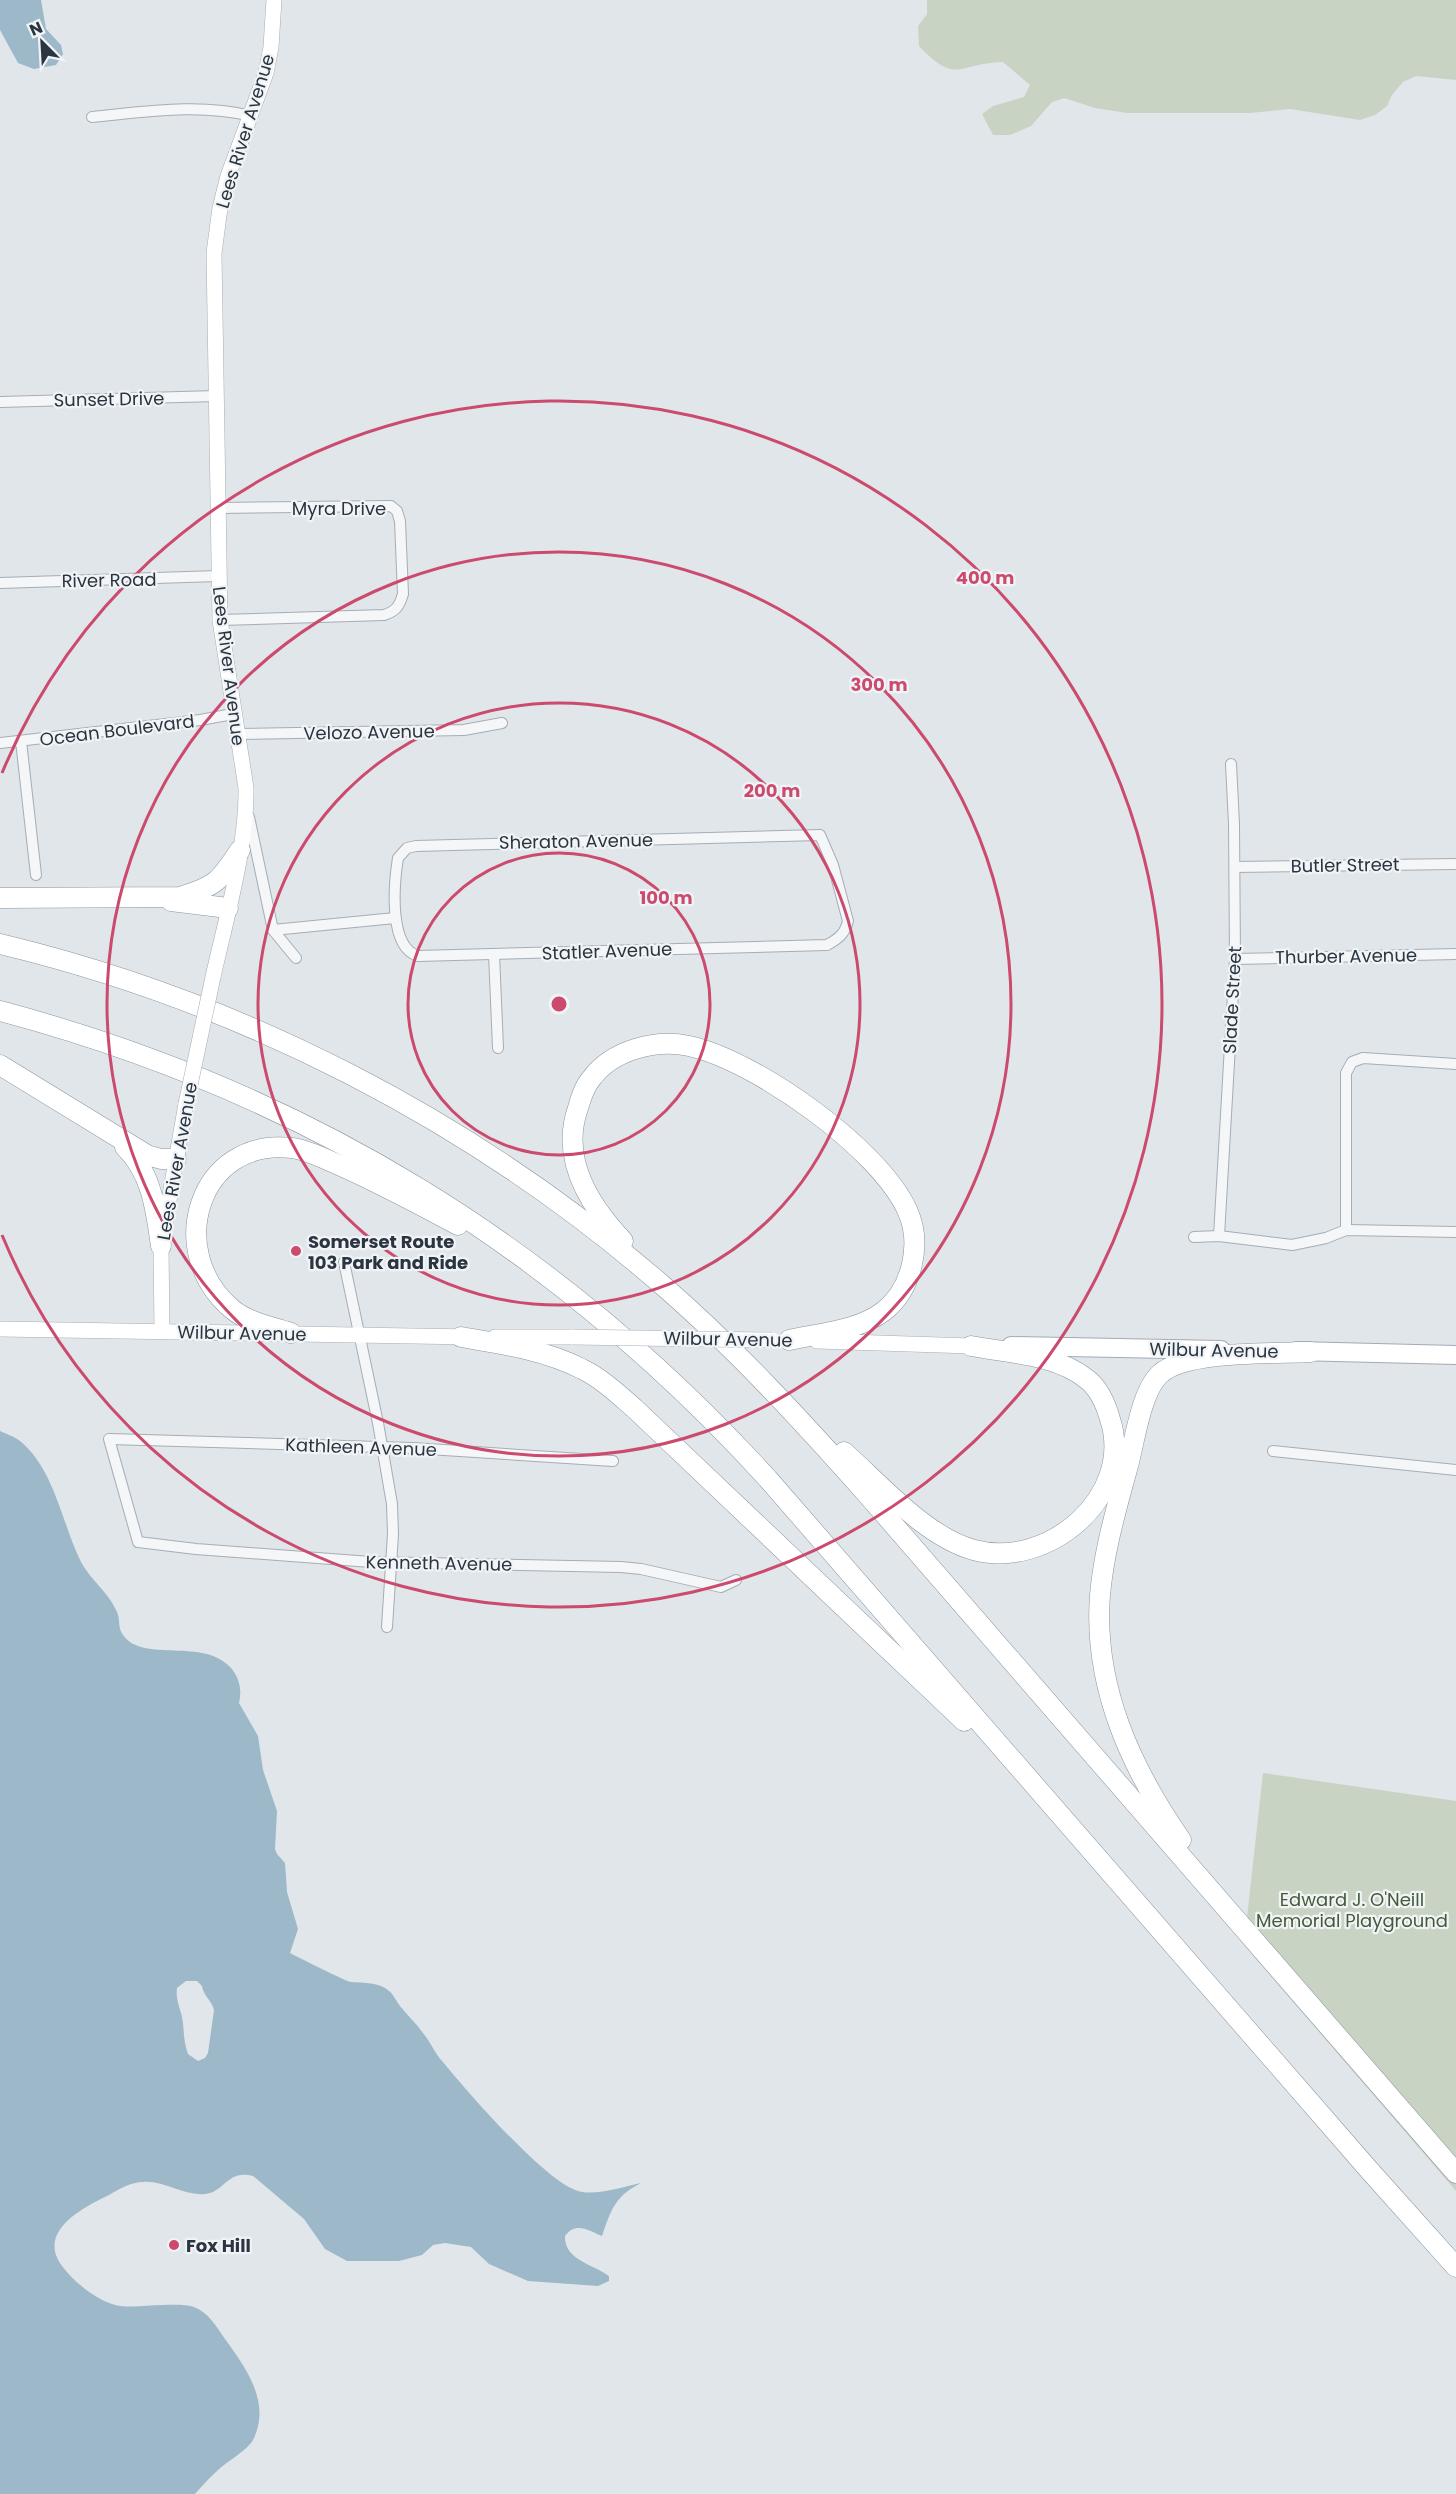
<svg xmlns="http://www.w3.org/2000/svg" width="1456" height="2494" viewBox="0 0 1456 2494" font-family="Poppins,sans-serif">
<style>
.green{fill:#c9d3c3}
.water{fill:#9db8c9;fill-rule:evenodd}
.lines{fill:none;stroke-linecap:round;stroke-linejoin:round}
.street-casing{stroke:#a6adb4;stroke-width:12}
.secondary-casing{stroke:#a6adb4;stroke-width:16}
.primary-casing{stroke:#a1abb5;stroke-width:20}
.highway-casing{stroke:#8995a0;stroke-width:21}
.street{stroke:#f4f6f8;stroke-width:10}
.secondary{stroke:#fff;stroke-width:15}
.primary{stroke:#fff;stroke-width:18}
.highway{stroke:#fff;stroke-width:20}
.secondary-bridge-casing{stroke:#a6adb4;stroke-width:16;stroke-linecap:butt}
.secondary-bridge{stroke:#fff;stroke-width:15}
.ring{fill:none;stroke:#cb4a6d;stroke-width:3}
.poi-dot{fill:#cb4a6d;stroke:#f1f4f7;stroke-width:2}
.labels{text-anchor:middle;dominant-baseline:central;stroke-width:4.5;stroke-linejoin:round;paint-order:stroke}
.street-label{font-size:18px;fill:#2a3541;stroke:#f1f4f7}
.poi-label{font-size:18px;font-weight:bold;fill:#2a3541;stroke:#f1f4f7;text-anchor:start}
.park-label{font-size:18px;fill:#435c37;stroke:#f1f4f7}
.centre{fill:#cb4a6d;stroke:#f1f4f7;stroke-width:3}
.ring-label{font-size:18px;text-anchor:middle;font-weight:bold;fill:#cb4a6d;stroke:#f1f4f7;stroke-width:4.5;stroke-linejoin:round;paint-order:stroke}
</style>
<rect width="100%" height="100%" fill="#e1e6ea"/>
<g class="green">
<path d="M927 0H1456V80L1416 76 1403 82 1392 95 1387 106 1375 115 1360 120 1290 109 1251 113H1127L1095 108 1064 98 1052 102 1031 126 1010 135H993L982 114 993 106 1024 97 1030 85 1003 62C958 63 957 86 919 46L918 26 927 14Z"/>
<path d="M1263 1773 1456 1801V2191L1244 1945Z"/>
</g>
<g class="water">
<path d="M0 0H41L46 29 61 45 63 54 56 65 34 69 18 63 0 30Z"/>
<path d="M0 1431C7 1434 15 1437 20 1441 55 1470 62 1524 81 1562 90 1579 108 1592 116 1610 121 1618 117 1627 123 1635 143 1664 204 1636 232 1669 240 1680 242 1691 239 1703L258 1736 263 1770 277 1811 275 1849 277 1854 285 1863 287 1892 298 1929 290 1953C298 1957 347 1982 351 1982 363 1983 380 1982 389 1991 394 1995 396 2001 400 2006 407 2015 416 2023 423 2033 429 2040 433 2049 438 2056 462 2086 545 2182 578 2191 596 2196 622 2187 641 2183 615 2196 611 2210 602 2236 589 2231 576 2221 565 2236 564 2260 593 2264 609 2276V2281L598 2286 528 2281 489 2264 471 2247 445 2243 433 2245 422 2255 399 2261H347L325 2249 304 2219 253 2176C227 2169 225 2192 205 2194 183 2196 164 2180 143 2182 131 2182 119 2189 109 2195 84 2207 36 2231 62 2266 73 2281 94 2298 112 2304 126 2309 147 2305 162 2305 172 2305 184 2304 194 2307 209 2313 216 2326 225 2339 245 2367 271 2401 254 2438 250 2449 226 2462 217 2471 209 2478 202 2486 195 2494H0ZM186 1981H197L202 1986C203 1995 212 2001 214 2010L208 2053 205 2058 198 2061 188 2054C184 2043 184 2034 183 2023 182 2011 175 2001 177 1988Z"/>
</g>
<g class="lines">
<defs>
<g id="street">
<path d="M92 117C145 112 199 103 251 116"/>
<path d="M0 402 217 396"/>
<path d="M218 508 391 506 397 511 400 521 403 594C399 607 396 611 384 615L220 620"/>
<path d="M0 583 218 576"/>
<path d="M236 734 464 730 502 723"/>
<path d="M21 741 36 875"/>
<path d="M0 743 200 720 233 714"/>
<path d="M249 817 273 930 296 958"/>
<path d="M820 835 833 865 848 921C845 934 838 939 827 945L418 956C388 947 394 883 398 858L407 848 416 846Z"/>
<path d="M1235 867 1456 864"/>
<path d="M273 930 395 918"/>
<path d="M494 954 498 1048"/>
<path d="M1235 959 1456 954"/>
<path d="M1346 1230V1073L1352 1062 1363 1058 1456 1064"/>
<path d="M1219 1236 1235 959 1234 824 1231 764"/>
<path d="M1194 1237 1219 1236 1292 1245 1326 1238 1346 1230 1456 1232"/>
<path d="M344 1262 378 1423 392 1504 393 1534 387 1627"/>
<path d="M1273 1451 1456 1470"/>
<path d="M613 1461 413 1448 109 1439 138 1542 196 1549 371 1562 621 1567 641 1569 721 1587 736 1580"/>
</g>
<g id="secondary">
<path d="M213 977C226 918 247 848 246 788L220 620 214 253 220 208 228 176 266 73 271 47 274 0"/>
<path d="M0 1329 471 1337"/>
<path d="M162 1331 161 1246 186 1104"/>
<path d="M495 1337H573"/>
<path d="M817 1341 971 1346"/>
</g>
<g id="primary">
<path d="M1011 1346 1221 1350"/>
<path d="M1296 1351 1456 1355"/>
</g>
<g id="highway">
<path d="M0 898 180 897C216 886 220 881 240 850"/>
<path d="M171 901 228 908"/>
<path d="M0 944C242 1002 473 1121 661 1284 735 1348 801 1420 866 1493L1456 2173"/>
<path d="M0 1011C304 1092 556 1246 768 1479L1370 2171 1456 2267"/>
<path d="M0 1065 147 1155 161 1159H176"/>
<path d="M125 1147C152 1173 156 1211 161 1246"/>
<path d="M623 1241C589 1205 560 1159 578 1108 581 1098 584 1087 591 1079 612 1050 655 1039 689 1046 755 1060 881 1149 908 1212 922 1244 912 1289 884 1311 858 1331 820 1333 789 1340"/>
<path d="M291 1333C272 1327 247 1322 232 1309 164 1252 198 1137 292 1148 308 1150 325 1159 339 1165 380 1183 419 1204 458 1225"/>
<path d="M461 1337C502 1344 545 1350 582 1369 601 1378 618 1394 634 1408L964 1721"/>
<path d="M844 1452C881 1485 926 1537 974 1550 1048 1570 1135 1496 1110 1419 1106 1405 1099 1389 1088 1380 1057 1354 1008 1353 971 1346"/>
<path d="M1181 1840C1131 1768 1093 1686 1100 1595 1104 1550 1117 1506 1129 1462 1135 1438 1142 1390 1160 1374 1186 1350 1275 1354 1311 1352"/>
</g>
</defs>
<use href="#street" class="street-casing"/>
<use href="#secondary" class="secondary-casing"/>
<use href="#primary" class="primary-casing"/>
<use href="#highway" class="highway-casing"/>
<use href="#street" class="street"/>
<use href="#secondary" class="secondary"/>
<use href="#primary" class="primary"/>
<use href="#highway" class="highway"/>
<defs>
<g id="secondary-bridge">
<path d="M186 1104 213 977"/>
<path d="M573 1337 772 1340"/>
</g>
</defs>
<use href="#secondary-bridge" class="secondary-bridge-casing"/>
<use href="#secondary-bridge" class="secondary-bridge"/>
</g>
<g class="ring">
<circle cx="559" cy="1004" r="151"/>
<circle cx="559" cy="1004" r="301"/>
<circle cx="559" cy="1004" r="452"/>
<path d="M2 773A603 603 0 1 1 2 1235"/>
</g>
<g class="poi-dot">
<circle cx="296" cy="1251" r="6"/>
<circle cx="174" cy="2245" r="6"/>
</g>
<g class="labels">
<g class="street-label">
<text transform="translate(245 131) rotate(-73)">Lees River Avenue</text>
<text transform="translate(109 399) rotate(-1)">Sunset Drive</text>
<text x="339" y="508">Myra Drive</text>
<text transform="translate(109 580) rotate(-1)">River Road</text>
<text transform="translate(229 666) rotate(83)">Lees River Avenue</text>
<text transform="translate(117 730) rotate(-7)">Ocean Boulevard</text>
<text transform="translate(369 732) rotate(-1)">Velozo Avenue</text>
<text transform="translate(576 841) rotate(-1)">Sheraton Avenue</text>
<text transform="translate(1345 865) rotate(-1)">Butler Street</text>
<text transform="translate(607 951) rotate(-2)">Statler Avenue</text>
<text transform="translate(1346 956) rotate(-1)">Thurber Avenue</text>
<text transform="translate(1232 1000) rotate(-87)">Slade Street</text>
<text transform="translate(177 1161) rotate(-80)">Lees River Avenue</text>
<text transform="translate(242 1333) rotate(1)">Wilbur Avenue</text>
<text transform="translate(728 1339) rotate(1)">Wilbur Avenue</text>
<text transform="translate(1214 1350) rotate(1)">Wilbur Avenue</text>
<text transform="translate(361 1447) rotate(2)">Kathleen Avenue</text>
<text transform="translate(439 1563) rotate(1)">Kenneth Avenue</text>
</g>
<g class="poi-label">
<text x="308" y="1241">Somerset Route<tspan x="308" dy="21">103 Park and Ride</tspan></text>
<text x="186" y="2245">Fox Hill</text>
</g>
<g class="park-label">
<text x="1352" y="1899">Edward J. O'Neill<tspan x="1352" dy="21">Memorial Playground</tspan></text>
</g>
</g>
<circle cx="559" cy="1004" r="9" class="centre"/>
<g class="ring-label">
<text x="985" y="584">400 m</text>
<text x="879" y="691">300 m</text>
<text x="772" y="797">200 m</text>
<text x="666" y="904">100 m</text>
</g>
<g transform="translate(42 42) rotate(336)" stroke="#f1f4f7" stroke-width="4.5" paint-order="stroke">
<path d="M0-4.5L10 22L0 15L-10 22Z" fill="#2a3541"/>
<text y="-9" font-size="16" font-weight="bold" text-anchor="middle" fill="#2a3541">N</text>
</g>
</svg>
